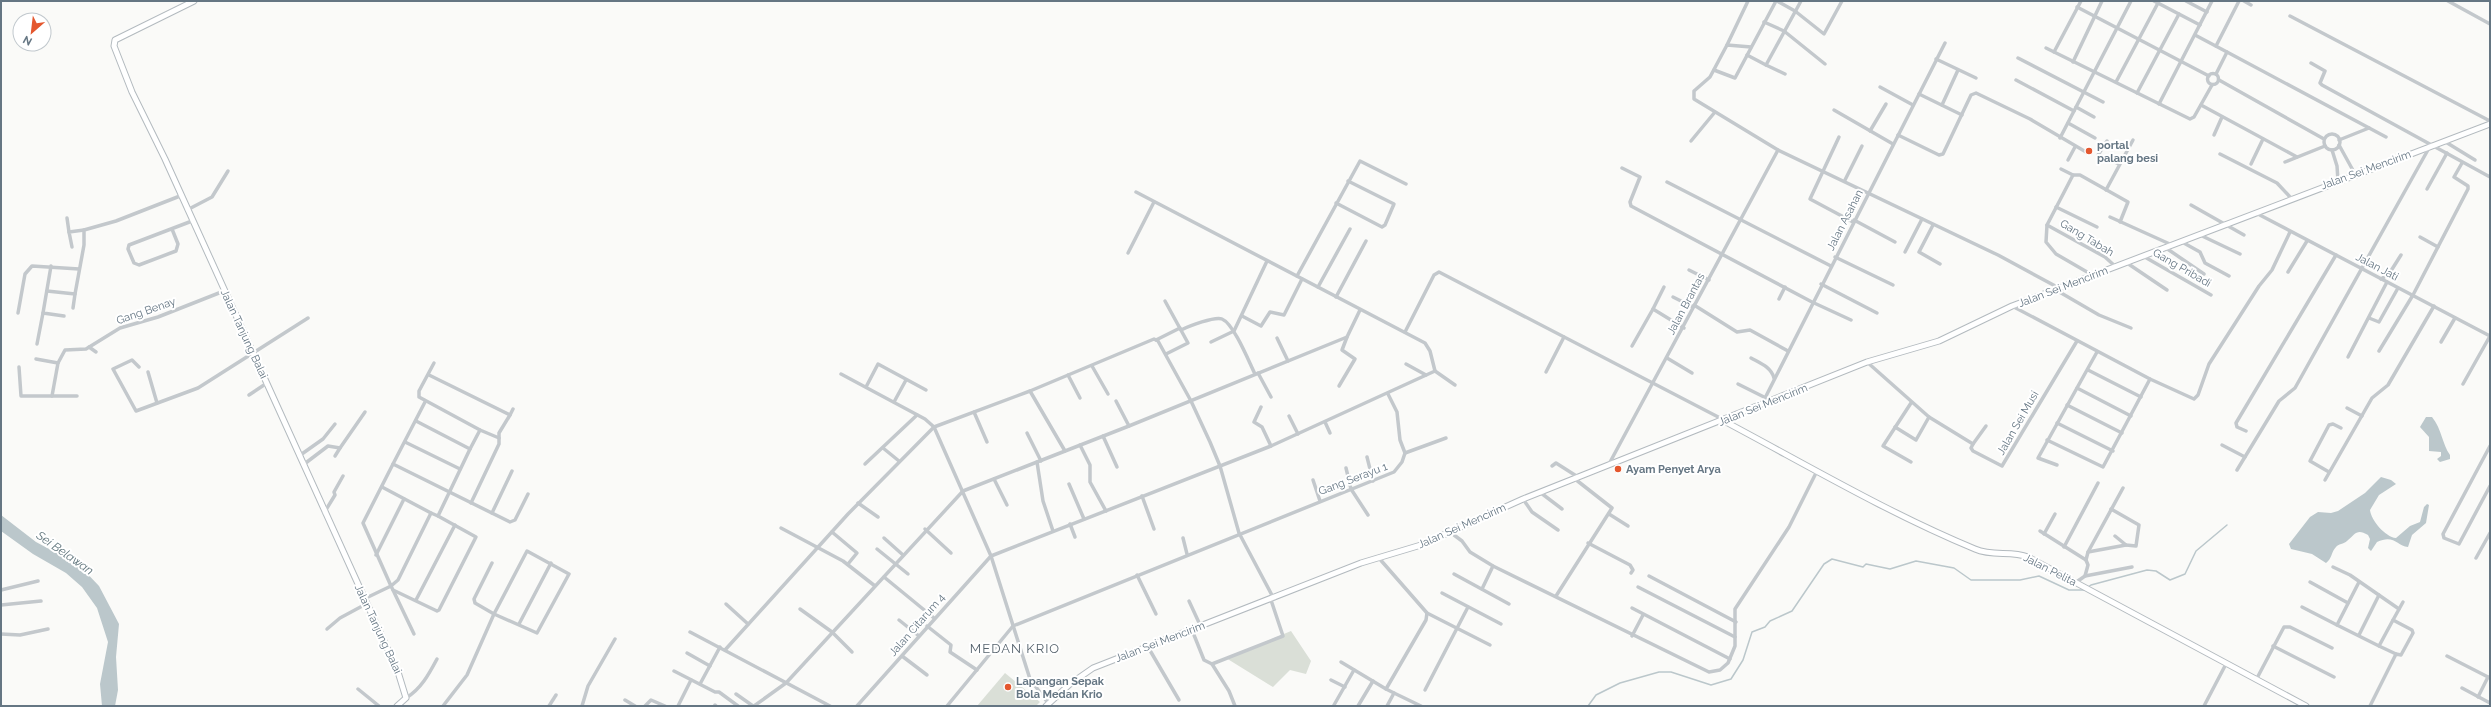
<svg xmlns="http://www.w3.org/2000/svg" width="2491" height="707" viewBox="0 0 2491 707" font-family="Raleway,sans-serif">
<style>
.green{fill:#dadfd7}
.water{fill:#bbc7cb}
.lines{fill:none;stroke-linecap:round;stroke-linejoin:round}
.stream{stroke:#bbc7cb;stroke-width:1.5}
.secondary-casing{stroke:#b3babf;stroke-width:7}
.street{stroke:#c3c8cc;stroke-width:3.5}
.secondary{stroke:#fff;stroke-width:5}
.poi-dot{fill:#e4572e;stroke:#fff;stroke-width:1.5}
.labels{text-anchor:middle;dominant-baseline:central;stroke-width:4;stroke-linejoin:round;paint-order:stroke}
.poi-label{font-size:11px;font-weight:bold;fill:#657683;stroke:#fff;text-anchor:start}
.street-label{font-size:11px;fill:#657683;stroke:#fff}
.water-label{font-size:12px;font-style:italic;fill:#60757c;stroke:#fff}
.quarter-label{font-size:13px;letter-spacing:1px;fill:#57646e;stroke:#fff}
</style>
<rect width="100%" height="100%" fill="#fafaf8"/>
<g class="green">
<path d="M1291 631 1311 661 1306 674 1290 670 1273 687 1226 658Z"/>
<path d="M1005 673 1040 702 1036 706H977Z"/>
</g>
<g class="water">
<path d="M2426 417H2432C2442 429 2442 444 2450 455V459L2440 462 2437 459 2441 456V452L2429 451V437L2420 427Z"/>
<path d="M2381 477 2391 480 2396 484 2379 495 2370 510C2371 520 2385 537 2396 538L2410 526 2420 522 2424 507 2427 504 2429 505 2426 523 2412 535 2408 547C2397 546 2394 534 2377 542L2371 551 2368 548 2370 539 2368 535C2357 528 2355 534 2347 541 2344 544 2338 544 2336 547 2331 552 2332 559 2326 563L2312 554 2291 549 2289 544 2310 517 2318 512 2331 513 2338 511 2365 493Z"/>
<path d="M1 515 36 542 79 565 99 586 119 624 116 657 118 690 115 706H102L100 684 108 642 97 608 82 587 66 573 33 554 1 531Z"/>
</g>
<g class="lines">
<g class="stream">
<path d="M2088 587 2091 585 2147 570 2156 571 2170 580 2185 574 2196 551 2227 525"/>
<path d="M1588 706 1596 695 1620 683 1659 672H1671L1711 685 1731 679 1743 660 1752 632 1765 627 1770 621 1792 611 1824 564 1832 559 1863 567 1866 564 1890 569 1916 561 1954 568 1971 580H2020L2039 576 2069 590H2085"/>
</g>
<defs>
<g id="secondary">
<path d="M194 1 115 40 114 46 132 92 165 159 398 672 406 698 397 706"/>
<path d="M1724 421C1807 465 1888 513 1975 549 1993 557 2011 550 2028 557L2306 706"/>
<path d="M1046 706 1070 684 1093 668 1361 563 1421 545 1523 499 1867 362 1939 341 2012 306 2490 124"/>
</g>
</defs>
<use href="#secondary" class="secondary-casing"/>
<g class="street">
<path d="M1777 1 1795 11 1824 34 1842 1"/>
<path d="M2154 1 2200 25"/>
<path d="M2186 1 2207 12"/>
<path d="M2244 1 2251 5"/>
<path d="M2448 1 2490 24"/>
<path d="M2077 7 2209 76"/>
<path d="M2290 16 2490 121"/>
<path d="M1764 22 1784 31 1825 64"/>
<path d="M2195 35 2227 52"/>
<path d="M1727 45 1748 1"/>
<path d="M2216 46 2239 1"/>
<path d="M1751 47 1727 45 1710 77 1694 91V99L1778 150 1998 255 2059 288"/>
<path d="M2046 48 2190 119 2194 117 2212 85"/>
<path d="M2054 52 2081 1"/>
<path d="M1747 55 1766 65 1801 1"/>
<path d="M2018 58 2103 102"/>
<path d="M1936 59 1976 78"/>
<path d="M2073 62 2102 1"/>
<path d="M2311 63 2325 71 2320 83 2322 85 2490 177"/>
<path d="M1766 65 1785 74"/>
<path d="M1714 70 1735 78 1776 1"/>
<circle cx="2213" cy="79" r="5.5"/>
<path d="M2216 74 2227 52 2386 137"/>
<path d="M2016 80 2074 111"/>
<path d="M2219 80 2324 139"/>
<path d="M2116 82 2158 3"/>
<path d="M1880 87 1913 105"/>
<path d="M2137 93 2179 14"/>
<path d="M1919 94 1962 115"/>
<path d="M2159 104 2212 1"/>
<path d="M1942 105 1958 70"/>
<path d="M2201 105 2297 157"/>
<path d="M2076 107 2094 117"/>
<path d="M1834 110 1893 144"/>
<path d="M2068 123 2095 138"/>
<path d="M1870 131 1886 104"/>
<circle cx="2332" cy="142" r="8"/>
<path d="M1898 135 1939 155 1943 154 1971 95 1976 93 2030 119 2086 152"/>
<path d="M2214 135 2222 117"/>
<path d="M1839 137 1810 199 1853 222"/>
<path d="M2060 138 2131 1"/>
<path d="M2339 140 2369 128"/>
<path d="M1691 141 1715 112"/>
<path d="M2107 141 2098 155 2119 164"/>
<path d="M2444 141 2475 160"/>
<path d="M2339 145 2355 174"/>
<path d="M2332 150 2337 166 2338 181"/>
<path d="M2220 154 2277 183 2291 198"/>
<path d="M2068 160 2075 147"/>
<path d="M2285 162 2325 146"/>
<path d="M2251 164 2263 139"/>
<path d="M1622 168 1640 177 1630 202 1631 206 1812 302 1851 320"/>
<path d="M2061 169 2073 175H2080L2128 202 2120 222"/>
<path d="M2073 175 2047 225 2046 242 2056 254 2094 276"/>
<path d="M1845 180 1862 146"/>
<path d="M1667 182 1831 266"/>
<path d="M2427 189 2447 153"/>
<path d="M2106 190 2133 140"/>
<path d="M1336 203 1382 227 1385 225 1394 204 1348 181"/>
<path d="M2191 205 2244 235"/>
<path d="M2056 207 2097 227"/>
<path d="M187 210 212 197 228 171"/>
<path d="M2256 213 2490 336"/>
<path d="M2110 217 2172 245"/>
<path d="M67 218 69 232"/>
<path d="M1854 220 1895 242"/>
<path d="M1933 225 1919 252 1940 264"/>
<path d="M2047 225 2105 257 2116 267"/>
<path d="M172 229 178 244 176 251 139 265 134 263 128 249 129 245 192 221"/>
<path d="M2200 235 2240 254"/>
<path d="M2420 237 2438 247"/>
<path d="M2182 242 2200 252 2205 263 2229 276"/>
<path d="M72 247 69 232 84 230"/>
<path d="M2166 248 2204 274"/>
<path d="M1905 252 1922 219"/>
<path d="M1128 253 1154 202"/>
<path d="M2143 256 2211 295"/>
<path d="M1835 257 1893 285"/>
<path d="M2127 263 2167 290"/>
<path d="M51 266 43 313 64 316"/>
<path d="M1689 270 1709 280"/>
<path d="M2288 272 2307 241"/>
<path d="M1297 276 1360 161 1406 184"/>
<path d="M2381 279 2389 274 2401 255"/>
<path d="M1821 284 1877 313"/>
<path d="M1318 287 1350 229"/>
<path d="M2056 290 2099 315 2131 328"/>
<path d="M47 291 75 294 84 245V230L116 221 180 196"/>
<path d="M1336 297 1366 241"/>
<path d="M1673 297 1693 307"/>
<path d="M1779 299 1785 287"/>
<path d="M1165 301 1188 343 1166 354"/>
<path d="M1694 305 1737 332 1750 330 1788 351"/>
<path d="M2012 306 2150 379 2194 399 2198 395 2209 364 2259 286 2272 270 2290 232"/>
<path d="M73 308 75 294"/>
<path d="M1653 309 1664 287"/>
<path d="M18 313 25 274 32 266 79 269"/>
<path d="M1242 316 1261 326 1270 312 1284 315 1302 279"/>
<path d="M2369 318 2379 322 2398 288"/>
<path d="M1181 330C1189 326 1215 316 1222 319 1234 324 1249 362 1255 374"/>
<path d="M1405 332 1434 275 1439 272 1724 420"/>
<path d="M1277 338 1288 361"/>
<path d="M1156 340 1180 328"/>
<path d="M1211 342 1234 331 1267 261"/>
<path d="M2441 342 2455 318"/>
<path d="M37 344 43 313"/>
<path d="M1632 346 1653 309 1684 328"/>
<path d="M89 347 96 352"/>
<path d="M2379 351 2413 295 2468 189V186L2454 177 2462 163"/>
<path d="M2348 357 2387 282"/>
<path d="M1667 358 1692 373"/>
<path d="M1751 358C1760 363 1771 367 1774 378"/>
<path d="M36 359 58 363 65 350 86 349 120 328 158 317 224 291"/>
<path d="M1867 362 1929 417 1973 444 1971 448 1973 451 2002 466 2077 341"/>
<path d="M434 363 419 391V397L480 430 470 449"/>
<path d="M1406 364 1426 375"/>
<path d="M1092 366 1108 394"/>
<path d="M19 367 21 396H77"/>
<path d="M139 367 132 360 113 369 136 411 198 388 308 318"/>
<path d="M2088 370 2141 397"/>
<path d="M1435 371 1455 385"/>
<path d="M148 372 157 403"/>
<path d="M1546 372 1564 337"/>
<path d="M1258 373 1271 397"/>
<path d="M841 374 925 419 934 427 991 556 1030 679 1048 703"/>
<path d="M429 375 510 415 499 433V444L471 503"/>
<path d="M1068 375 1080 398"/>
<path d="M1738 384 1764 397"/>
<path d="M2463 384 2490 336"/>
<path d="M1339 386 1355 359 1342 350 1347 337"/>
<path d="M866 387 878 364 926 390"/>
<path d="M2077 388 2131 416"/>
<path d="M1030 391 1065 451"/>
<path d="M249 395 267 383"/>
<path d="M52 396 58 363"/>
<path d="M1116 401 1129 426"/>
<path d="M894 402 906 380"/>
<path d="M1762 404 1945 43"/>
<path d="M2067 405 2122 433"/>
<path d="M1261 407 1254 422 1262 427 1271 446"/>
<path d="M2347 408 2362 416"/>
<path d="M974 412 987 442"/>
<path d="M510 415 513 409"/>
<path d="M1289 416 1298 434"/>
<path d="M416 421 470 449 438 516 431 513 398 580 391 586 363 523 393 464 510 522 515 520 528 494"/>
<path d="M1325 422 1330 433"/>
<path d="M2057 423 2113 451"/>
<path d="M1895 427 1916 440 1929 417"/>
<path d="M480 430 499 438"/>
<path d="M2246 431 2237 427 2236 423 2336 255"/>
<path d="M1027 433 1041 461"/>
<path d="M1103 436 1117 467"/>
<path d="M2047 440 2103 467 2150 379"/>
<path d="M405 442 460 469"/>
<path d="M1973 444 1986 426"/>
<path d="M1080 445 1090 465V482L1106 511"/>
<path d="M2222 445 2245 457"/>
<path d="M2490 446 2443 534 2444 538 2459 544 2490 486"/>
<path d="M883 448 899 461"/>
<path d="M1405 453 1446 438"/>
<path d="M299 456 323 439 335 424"/>
<path d="M335 456 340 448"/>
<path d="M1367 457 1373 481"/>
<path d="M1037 462 1043 501 1053 531"/>
<path d="M1911 462 1883 446 1911 403"/>
<path d="M393 464 425 402"/>
<path d="M865 464 917 415"/>
<path d="M1609 464 1778 150"/>
<path d="M303 465 328 446 340 448 365 412"/>
<path d="M2057 465 2038 458 2097 352"/>
<path d="M1552 466 1556 463 1578 477"/>
<path d="M1346 468 1351 489 1368 515"/>
<path d="M2237 470 2279 401 2295 388 2429 148"/>
<path d="M2329 472 2310 461 2329 425 2333 424 2341 428"/>
<path d="M994 479 1007 505"/>
<path d="M1313 480 1320 501"/>
<path d="M2325 480 2372 398 2388 385 2434 306"/>
<path d="M1069 484 1084 519"/>
<path d="M382 487 431 513"/>
<path d="M1541 493 1562 509"/>
<path d="M1142 496 1154 529"/>
<path d="M1523 499 1532 512 1558 530"/>
<path d="M858 503 878 517"/>
<path d="M2111 509 2139 525 2136 546 2126 545 2115 536"/>
<path d="M324 513 335 495 334 492 343 476"/>
<path d="M492 513 512 471"/>
<path d="M1609 514 1628 526"/>
<path d="M1070 524 1075 537"/>
<path d="M781 528 843 561 875 586"/>
<path d="M925 529 951 553"/>
<path d="M2040 531 2086 560 2088 565 2085 576"/>
<path d="M832 532 857 553 848 564"/>
<path d="M1450 532 1462 541 1470 552 1493 566 1709 672 1720 670 1728 663 1735 646V609L1789 527 1817 471"/>
<path d="M2044 534 2055 514"/>
<path d="M884 538 903 555"/>
<path d="M1183 538 1187 554"/>
<path d="M1588 543 1630 565 1633 570 1631 573"/>
<path d="M2064 547 2098 483"/>
<path d="M877 549 908 574"/>
<path d="M2088 552 2126 545"/>
<path d="M376 555 404 499"/>
<path d="M1378 557 1427 613 1490 645"/>
<path d="M2476 558 2490 533"/>
<path d="M2086 560 2088 552 2123 488"/>
<path d="M2333 567 2350 575 2399 609"/>
<path d="M1454 574 1509 604"/>
<path d="M1137 575 1156 614"/>
<path d="M1649 576 1736 622"/>
<path d="M884 577 934 618"/>
<path d="M2310 582 2348 603"/>
<path d="M2359 582 2337 625 2379 646 2393 620 2412 630 2413 633 2401 655 2396 654 2370 706"/>
<path d="M2075 583 2085 576 2132 567"/>
<path d="M1638 587 1735 637"/>
<path d="M1482 589 1493 566"/>
<path d="M1 590 38 581"/>
<path d="M393 590 414 634"/>
<path d="M1442 593 1501 624"/>
<path d="M1556 596 1612 508 1575 479"/>
<path d="M364 599 391 586 393 590 437 611 439 610 476 537 438 516"/>
<path d="M416 600 455 525"/>
<path d="M1189 601 1201 627"/>
<path d="M726 604 748 624"/>
<path d="M1 605 41 601"/>
<path d="M2302 607 2337 625"/>
<path d="M1632 608 1730 659"/>
<path d="M800 609 832 632 852 652"/>
<path d="M899 620 919 636"/>
<path d="M2393 620 2403 602"/>
<path d="M519 624 551 563"/>
<path d="M927 626 951 645 950 652 977 670"/>
<path d="M327 629 340 618 366 604"/>
<path d="M1192 630 1204 660 1212 664"/>
<path d="M690 632 830 706"/>
<path d="M1 634 20 635 48 629"/>
<path d="M2359 635 2379 595"/>
<path d="M1632 636 1643 615"/>
<path d="M2273 646 2334 677"/>
<path d="M2379 646 2396 654"/>
<path d="M1148 647 1179 700"/>
<path d="M725 650 848 514 934 427 1030 391 1154 339 1158 341 1191 401 1210 442 1220 466 1239 533 1274 599"/>
<path d="M687 653 710 666"/>
<path d="M902 656 927 675"/>
<path d="M2447 656 2490 678"/>
<path d="M1341 662 1386 689"/>
<path d="M674 671 715 692H719L738 706"/>
<path d="M1331 680 1345 687"/>
<path d="M2256 680 2284 627H2290L2332 648"/>
<path d="M700 684 720 647"/>
<path d="M2462 688 2490 703"/>
<path d="M358 689 379 706"/>
<path d="M1425 690 1468 607"/>
<path d="M1394 693 1421 706"/>
<path d="M736 694 753 706"/>
<path d="M2478 697 2488 677"/>
<path d="M406 698C421 689 429 674 437 659"/>
<path d="M625 700 635 706"/>
<path d="M715 705 716 706"/>
<path d="M1334 705 1354 670"/>
<path d="M443 706 467 675 494 614 527 551 569 574 537 633 494 614 475 603 474 599 492 563"/>
<path d="M549 706 556 695"/>
<path d="M582 706 588 686 615 639"/>
<path d="M645 706 651 700 665 706"/>
<path d="M678 706 691 680"/>
<path d="M754 706 786 683 963 491 1129 426 1347 337 1360 310"/>
<path d="M857 706 991 556 1271 446 1435 371 1430 351 1425 343 1136 192"/>
<path d="M947 706 1013 626 1394 472 1402 462 1405 453 1400 440 1397 412 1388 394"/>
<path d="M1235 706 1229 691 1212 664 1283 636 1271 600"/>
<path d="M1358 706 1373 681"/>
<path d="M1387 706 1394 693 1386 689 1426 620 1427 613"/>
<path d="M2204 706 2226 664"/>
</g>
<use href="#secondary" class="secondary"/>
</g>
<g class="poi-dot">
<circle cx="2089" cy="151" r="4"/>
<circle cx="1618" cy="469" r="4"/>
<circle cx="1008" cy="687" r="4"/>
</g>
<g class="labels">
<g class="poi-label">
<text x="2097" y="145">portal<tspan x="2097" dy="13">palang besi</tspan></text>
<text x="1626" y="469">Ayam Penyet Arya</text>
<text x="1016" y="681">Lapangan Sepak<tspan x="1016" dy="13">Bola Medan Krio</tspan></text>
</g>
<g class="street-label">
<text transform="translate(2366 170) rotate(-20)">Jalan Sei Mencirim</text>
<text transform="translate(1845 220) rotate(-63)">Jalan Asahan</text>
<text transform="translate(2087 238) rotate(31)">Gang Tabah</text>
<text transform="translate(2377 267) rotate(28)">Jalan Jati</text>
<text transform="translate(2182 268) rotate(30)">Gang Pribadi</text>
<text transform="translate(2063 287) rotate(-21)">Jalan Sei Mencirim</text>
<text transform="translate(1686 304) rotate(-62)">Jalan Brantas</text>
<text transform="translate(146 311) rotate(-19)">Gang Benay</text>
<text transform="translate(244 334) rotate(65)">Jalan Tanjung Balai</text>
<text transform="translate(1763 405) rotate(-22)">Jalan Sei Mencirim</text>
<text transform="translate(2018 423) rotate(-60)">Jalan Sei Musi</text>
<text transform="translate(1353 479) rotate(-21)">Gang Serayu 1</text>
<text transform="translate(1462 526) rotate(-24)">Jalan Sei Mencirim</text>
<text transform="translate(2050 570) rotate(27)">Jalan Pelita</text>
<text transform="translate(917 625) rotate(-49)">Jalan Citarum 4</text>
<text transform="translate(378 629) rotate(65)">Jalan Tanjung Balai</text>
<text transform="translate(1160 642) rotate(-21)">Jalan Sei Mencirim</text>
</g>
<g class="water-label">
<text transform="translate(65 553) rotate(35)">Sei Belawan</text>
</g>
<g class="quarter-label">
<text x="1015" y="648">MEDAN KRIO</text>
</g>
</g>
<rect width="2491" height="707" fill="none" stroke="#657683" stroke-width="4"/>
<g transform="translate(32 32) rotate(208)"><circle r="19" fill="#ffffff" stroke="#c1c8cd"/>
<path d="M0-3L7 15L0 10L-7 15Z" fill="#e4572e"/>
<text y="-6" font-size="11" font-weight="bold" text-anchor="middle" fill="#657683">N</text>
</g>
</svg>
